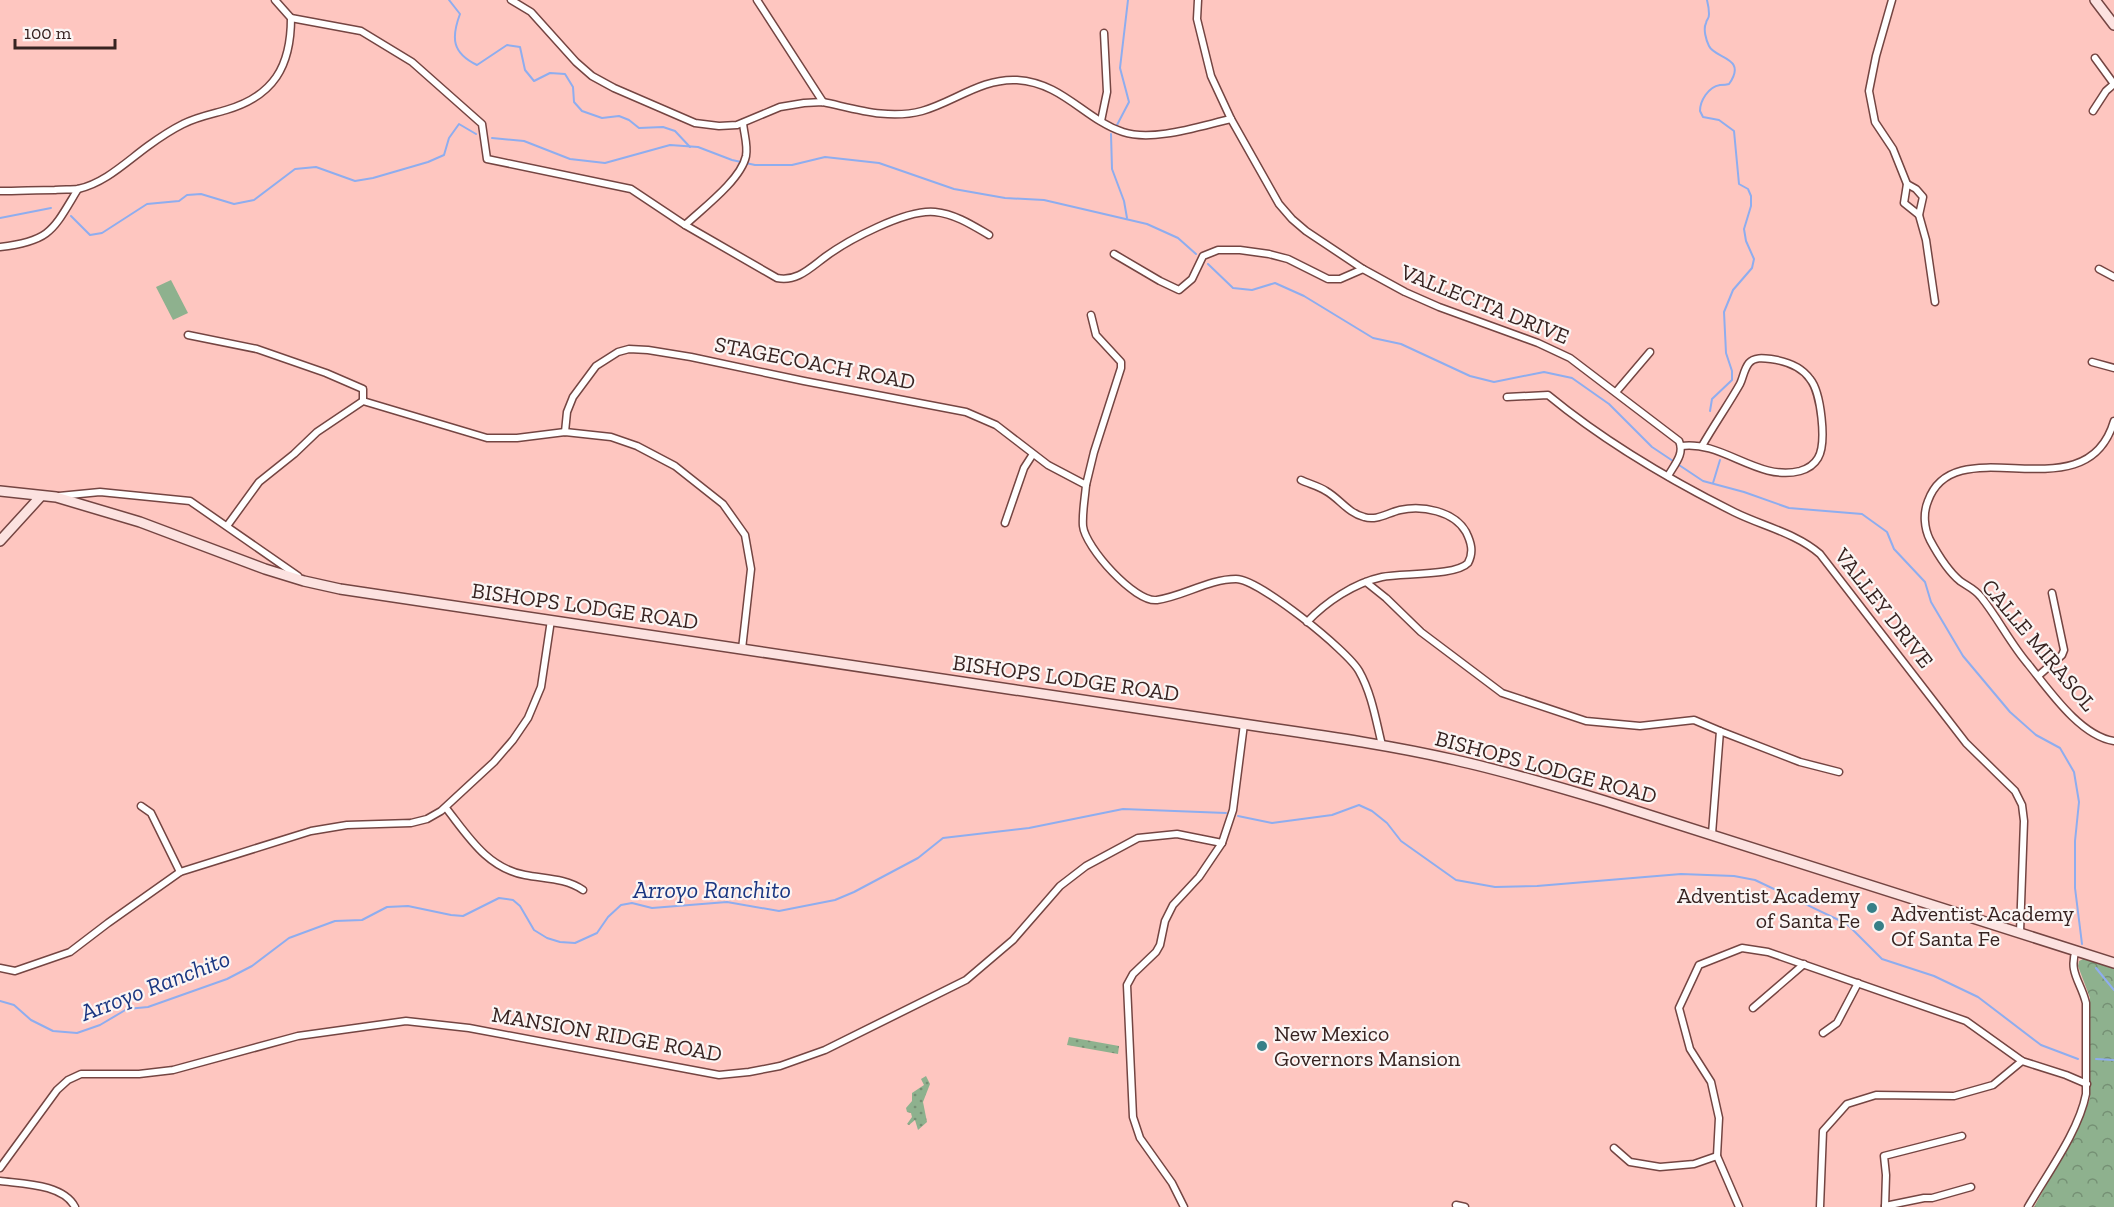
<svg xmlns="http://www.w3.org/2000/svg" width="2114" height="1207" viewBox="0 0 2114 1207" font-family="'Zilla Slab',serif">
<style>
.grass{fill:url(#grass-dots)}
.forest{fill:url(#forest-crowns)}
.pitch{fill:#8eb18e}
.lines{fill:none;stroke-linecap:round;stroke-linejoin:round}
.stream{stroke:#8eadef;stroke-width:2}
.street-casing{stroke:#744542;stroke-width:9}
.secondary-casing{stroke:#744542;stroke-width:12}
.street{stroke:#fff;stroke-width:6}
.secondary{stroke:#fce2e0;stroke-width:9}
.poi-dot{fill:#377f87;stroke:#fbf5f4;stroke-width:2}
.labels{text-anchor:middle;dominant-baseline:central;stroke-width:4.5;stroke-linejoin:round;paint-order:stroke}
.street-label{font-size:22px;fill:#372321;stroke:#fbf5f4}
.poi-label{font-size:22px;fill:#372321;stroke:#fbf5f4;text-anchor:start}
.water-label{font-size:24px;font-style:italic;fill:#1a3681;stroke:#fbf5f4}
</style>
<defs>
<pattern id="grass-dots" width="8" height="8" patternUnits="userSpaceOnUse" patternTransform="scale(1.5)"><rect width="8" height="8" fill="#8eb18e"/><path d="M2 2h.1M6 6h.1" fill="none" stroke="#759074" stroke-width="1.8" stroke-linecap="round"/></pattern>
<pattern id="forest-crowns" width="20" height="18" patternUnits="userSpaceOnUse" patternTransform="scale(1.5)"><rect width="20" height="18" fill="#8eb18e"/><path d="M2 6a3 3 0 1 1 6 0M12 15a3 3 0 1 1 6 0" fill="none" stroke="#759074"/></pattern>
</defs>
<rect width="100%" height="100%" fill="#fec6c0"/>
<g class="grass">
<path d="M1069 1037 1119 1046 1118 1054 1067 1045Z"/>
<path d="M926 1076 930 1084 923 1102 927 1122 918 1130 915 1120 909 1125 907 1124 912 1117 911 1113 907 1112 906 1108 912 1101V1093L924 1085 921 1079Z"/>
</g>
<path class="forest" d="M2085 958 2114 966V1207H2034L2082 1120 2090 1098V998L2078 966 2079 961Z"/>
<path class="pitch" d="M171 280 188 313 173 320 156 287Z"/>
<g class="lines">
<g class="stream">
<path d="M449 0 460 14C451 38 452 53 477 65L507 45 520 47 525 70 534 81 550 73 565 74 573 87 574 102 582 111 602 118 619 116 629 120 639 128 663 127 675 131 690 147"/>
<path d="M1707 0C1708 4 1709 10 1709 14 1709 20 1707 18 1706 23 1703 29 1706 40 1709 46 1715 59 1748 57 1729 84 1726 85 1723 85 1720 85 1708 87 1700 101 1700 111L1703 117 1719 120 1734 131 1739 184 1748 189 1751 196V206L1744 229 1746 241 1754 259 1752 268 1733 290 1724 312 1726 353 1732 371V380L1712 399 1710 411"/>
<path d="M1117 125 1129 102 1120 68 1128 0"/>
<path d="M1111 134 1112 169 1124 201 1127 218"/>
<path d="M492 138 524 141 570 159 605 163 670 145 698 147 732 160 755 165H792L825 157 879 163 954 189 1005 198 1044 200 1147 224 1178 238 1196 254"/>
<path d="M71 216 90 235 102 233 147 204 179 201 187 195 201 194 234 204 254 200 295 169 316 167 355 181 373 178 428 162 444 155 449 138 459 124 476 134"/>
<path d="M0 218 51 208"/>
<path d="M1208 264 1233 288 1252 290 1275 283 1304 296 1373 338 1401 344 1470 376 1494 382 1544 372 1572 378 1609 404 1652 447 1703 481 1744 492 1789 508 1862 514 1887 532 1894 549 1925 582 1931 602 1963 656 2010 712 2036 735 2060 748 2074 772 2079 802 2075 841V888L2082 944"/>
<path d="M1713 483 1720 460"/>
<path d="M1238 816 1272 823 1332 815 1359 805 1372 811 1387 823 1401 841 1456 880 1495 887 1537 886 1681 874 1734 876 1755 880 1847 924 1882 959 1934 976 1978 997 2041 1045 2078 1059"/>
<path d="M2096 968 2114 990"/>
<path d="M0 1001 14 1005 31 1020 53 1031 77 1033 100 1025 127 1009 148 1007 227 979 252 966 289 938 335 921 362 920 387 907 408 906 451 915 463 916 499 898 513 900 520 906 534 930 547 938 560 942 575 943 597 933 608 917 621 905 632 903 652 908 727 902 779 911 835 900 854 892 918 858 943 838 1029 828 1123 809 1226 813"/>
<path d="M2096 1059 2114 1060"/>
</g>
<defs>
<g id="street">
<path d="M511 0 531 12 576 62 592 76 614 88 695 123 719 126 737 125 780 107 804 103 823 102C856 109 888 120 922 111 954 102 982 78 1017 80 1063 83 1084 119 1123 132 1153 142 1200 126 1231 119"/>
<path d="M757 0 823 102"/>
<path d="M1198 0 1197 19 1211 76 1231 119 1279 204 1292 219 1306 231 1363 269 1405 292 1439 307 1538 343 1570 358 1679 441C1685 454 1674 465 1668 476"/>
<path d="M1892 0 1876 56 1869 91 1875 122 1893 149 1907 184 1904 203 1919 215"/>
<path d="M291 18 361 31 412 62 482 124 487 159 631 189 685 225 777 278C797 282 810 268 825 257 848 240 906 209 935 212 955 214 972 225 989 235"/>
<path d="M2095 58 2114 84"/>
<path d="M2093 111 2106 91 2114 84"/>
<path d="M1101 121 1107 92 1104 33"/>
<path d="M1907 184 1916 189 1923 197 1919 215 1926 240 1935 302"/>
<path d="M0 191C18 191 37 190 55 190 62 189 71 190 78 189 105 183 126 162 148 146 159 138 171 130 183 124 196 117 212 114 226 110 274 96 291 66 291 18L275 0"/>
<path d="M685 225C702 209 741 180 746 156 748 145 744 134 743 123"/>
<path d="M0 247C51 241 53 230 78 189"/>
<path d="M1114 254 1160 281 1179 290 1192 279 1203 256 1218 250H1240L1269 254 1288 259 1328 279H1340L1363 269"/>
<path d="M2099 269 2114 277"/>
<path d="M188 335 257 349 326 373 363 389V401"/>
<path d="M2092 362 2114 368"/>
<path d="M1616 392 1650 352"/>
<path d="M1507 397 1548 395C1605 442 1668 479 1734 512 1762 526 1796 533 1820 554L1966 743 2015 791 2022 805 2024 821 2020 932"/>
<path d="M2114 421C2086 517 1955 425 1928 501 1923 513 1924 528 1930 540 1937 553 1948 571 1960 581 1967 586 1975 589 1981 597 1998 618 2010 643 2028 664 2049 690 2080 736 2114 741"/>
<path d="M565 432 567 412 573 397 596 366 618 352 629 349 648 350 691 357 804 381 966 412 996 425 1048 465 1086 485C1085 498 1082 513 1083 526 1085 547 1135 603 1157 600 1184 596 1209 579 1236 579 1259 579 1348 651 1359 671 1372 694 1376 721 1382 745"/>
<path d="M1681 446C1722 440 1758 482 1800 471 1807 469 1814 465 1818 458 1827 443 1821 392 1810 379 1801 366 1785 361 1771 359 1763 358 1754 357 1749 363 1744 369 1743 378 1740 384 1728 405 1714 425 1702 446"/>
<path d="M1301 480C1309 484 1319 486 1326 491 1340 499 1348 513 1364 517 1377 521 1387 513 1400 510 1422 505 1454 511 1466 532 1471 542 1474 552 1468 563 1456 576 1402 573 1382 577 1354 583 1326 602 1307 622"/>
<path d="M1086 485 1094 452 1121 368V362L1096 335 1091 315"/>
<path d="M59 496 100 492 190 501 298 576"/>
<path d="M1005 523 1024 468 1033 454"/>
<path d="M227 526 259 482 294 454 317 432 363 401 487 438H517L565 432 611 437 637 446 675 466 723 504 745 535 751 569 742 649"/>
<path d="M1366 582 1386 598 1421 632 1502 693 1586 721 1640 726 1694 720 1720 731 1712 834"/>
<path d="M2038 676 2062 655 2064 650 2052 593"/>
<path d="M1720 731 1800 762 1839 772"/>
<path d="M141 806 151 813 180 872"/>
<path d="M446 808C468 836 487 868 525 875 545 879 565 878 583 890"/>
<path d="M0 968 15 971 70 952 108 923 180 872 311 831 347 825 411 823 427 819 441 811 494 762 513 740 528 718 541 687 551 620"/>
<path d="M1753 1008 1804 964"/>
<path d="M1823 1033 1837 1023 1858 983"/>
<path d="M1614 1148 1630 1162 1660 1167 1694 1164 1717 1156"/>
<path d="M0 1168 57 1090 68 1080 81 1074H139L173 1070 298 1036 406 1021 469 1028 719 1075 749 1072 780 1066 825 1050 966 980 1013 940 1060 886 1086 866 1138 838 1177 834 1222 843"/>
<path d="M0 1181C23 1184 63 1184 75 1207"/>
<path d="M1456 1205 1465 1207"/>
<path d="M1885 1206 1924 1198H1932L1971 1187"/>
<path d="M1184 1207 1172 1183 1140 1138 1133 1117 1127 985 1133 974 1156 952 1160 945 1165 921 1173 905 1199 877 1222 843 1233 810 1244 724"/>
<path d="M1739 1207 1717 1156 1719 1118 1711 1082 1690 1049 1679 1008 1699 965 1742 948 1768 952 1966 1021 2022 1061 2066 1075 2087 1084"/>
<path d="M1820 1207 1823 1131 1847 1104 1876 1095 1954 1096 1993 1085 2022 1061"/>
<path d="M1885 1207 1886 1175 1884 1156 1962 1136"/>
<path d="M2028 1207C2047 1174 2079 1131 2086 1094V1003C2081 982 2068 972 2076 950"/>
</g>
<g id="secondary">
<path d="M2095 0 2114 25"/>
<path d="M0 491 56 497 140 522 265 569 304 581 340 589 1270 728C1332 737 1394 746 1455 760 1505 771 1555 786 1605 801L2114 963"/>
<path d="M0 541 41 496"/>
</g>
</defs>
<use href="#street" class="street-casing"/>
<use href="#secondary" class="secondary-casing"/>
<use href="#street" class="street"/>
<use href="#secondary" class="secondary"/>
</g>
<g class="poi-dot">
<circle cx="1872" cy="908" r="6"/>
<circle cx="1879" cy="926" r="6"/>
<circle cx="1262" cy="1046" r="6"/>
</g>
<g class="labels">
<g class="street-label">
<text transform="translate(1485 304) rotate(22)">VALLECITA DRIVE</text>
<text transform="translate(815 363) rotate(11)">STAGECOACH ROAD</text>
<text transform="translate(585 606) rotate(8)">BISHOPS LODGE ROAD</text>
<text transform="translate(1884 608) rotate(52)">VALLEY DRIVE</text>
<text transform="translate(2039 645) rotate(50)">CALLE MIRASOL</text>
<text transform="translate(1066 678) rotate(8)">BISHOPS LODGE ROAD</text>
<text transform="translate(1546 767) rotate(15)">BISHOPS LODGE ROAD</text>
<text transform="translate(607 1034) rotate(10)">MANSION RIDGE ROAD</text>
</g>
<g class="poi-label">
<text x="1860" y="895" text-anchor="end">Adventist Academy<tspan x="1860" dy="25">of Santa Fe</tspan></text>
<text x="1891" y="913">Adventist Academy<tspan x="1891" dy="25">Of Santa Fe</tspan></text>
<text x="1274" y="1033">New Mexico<tspan x="1274" dy="25">Governors Mansion</tspan></text>
</g>
<g class="water-label">
<text x="712" y="889">Arroyo Ranchito</text>
<text transform="translate(155 985) rotate(-21)">Arroyo Ranchito</text>
</g>
</g>
<path d="M15 39v9h100v-9" fill="none" stroke="#372321" stroke-width="3"/>
<text x="24" y="39" font-size="18" fill="#372321" stroke="#fbf5f4" stroke-width="4.5" paint-order="stroke">100 m</text>
</svg>
